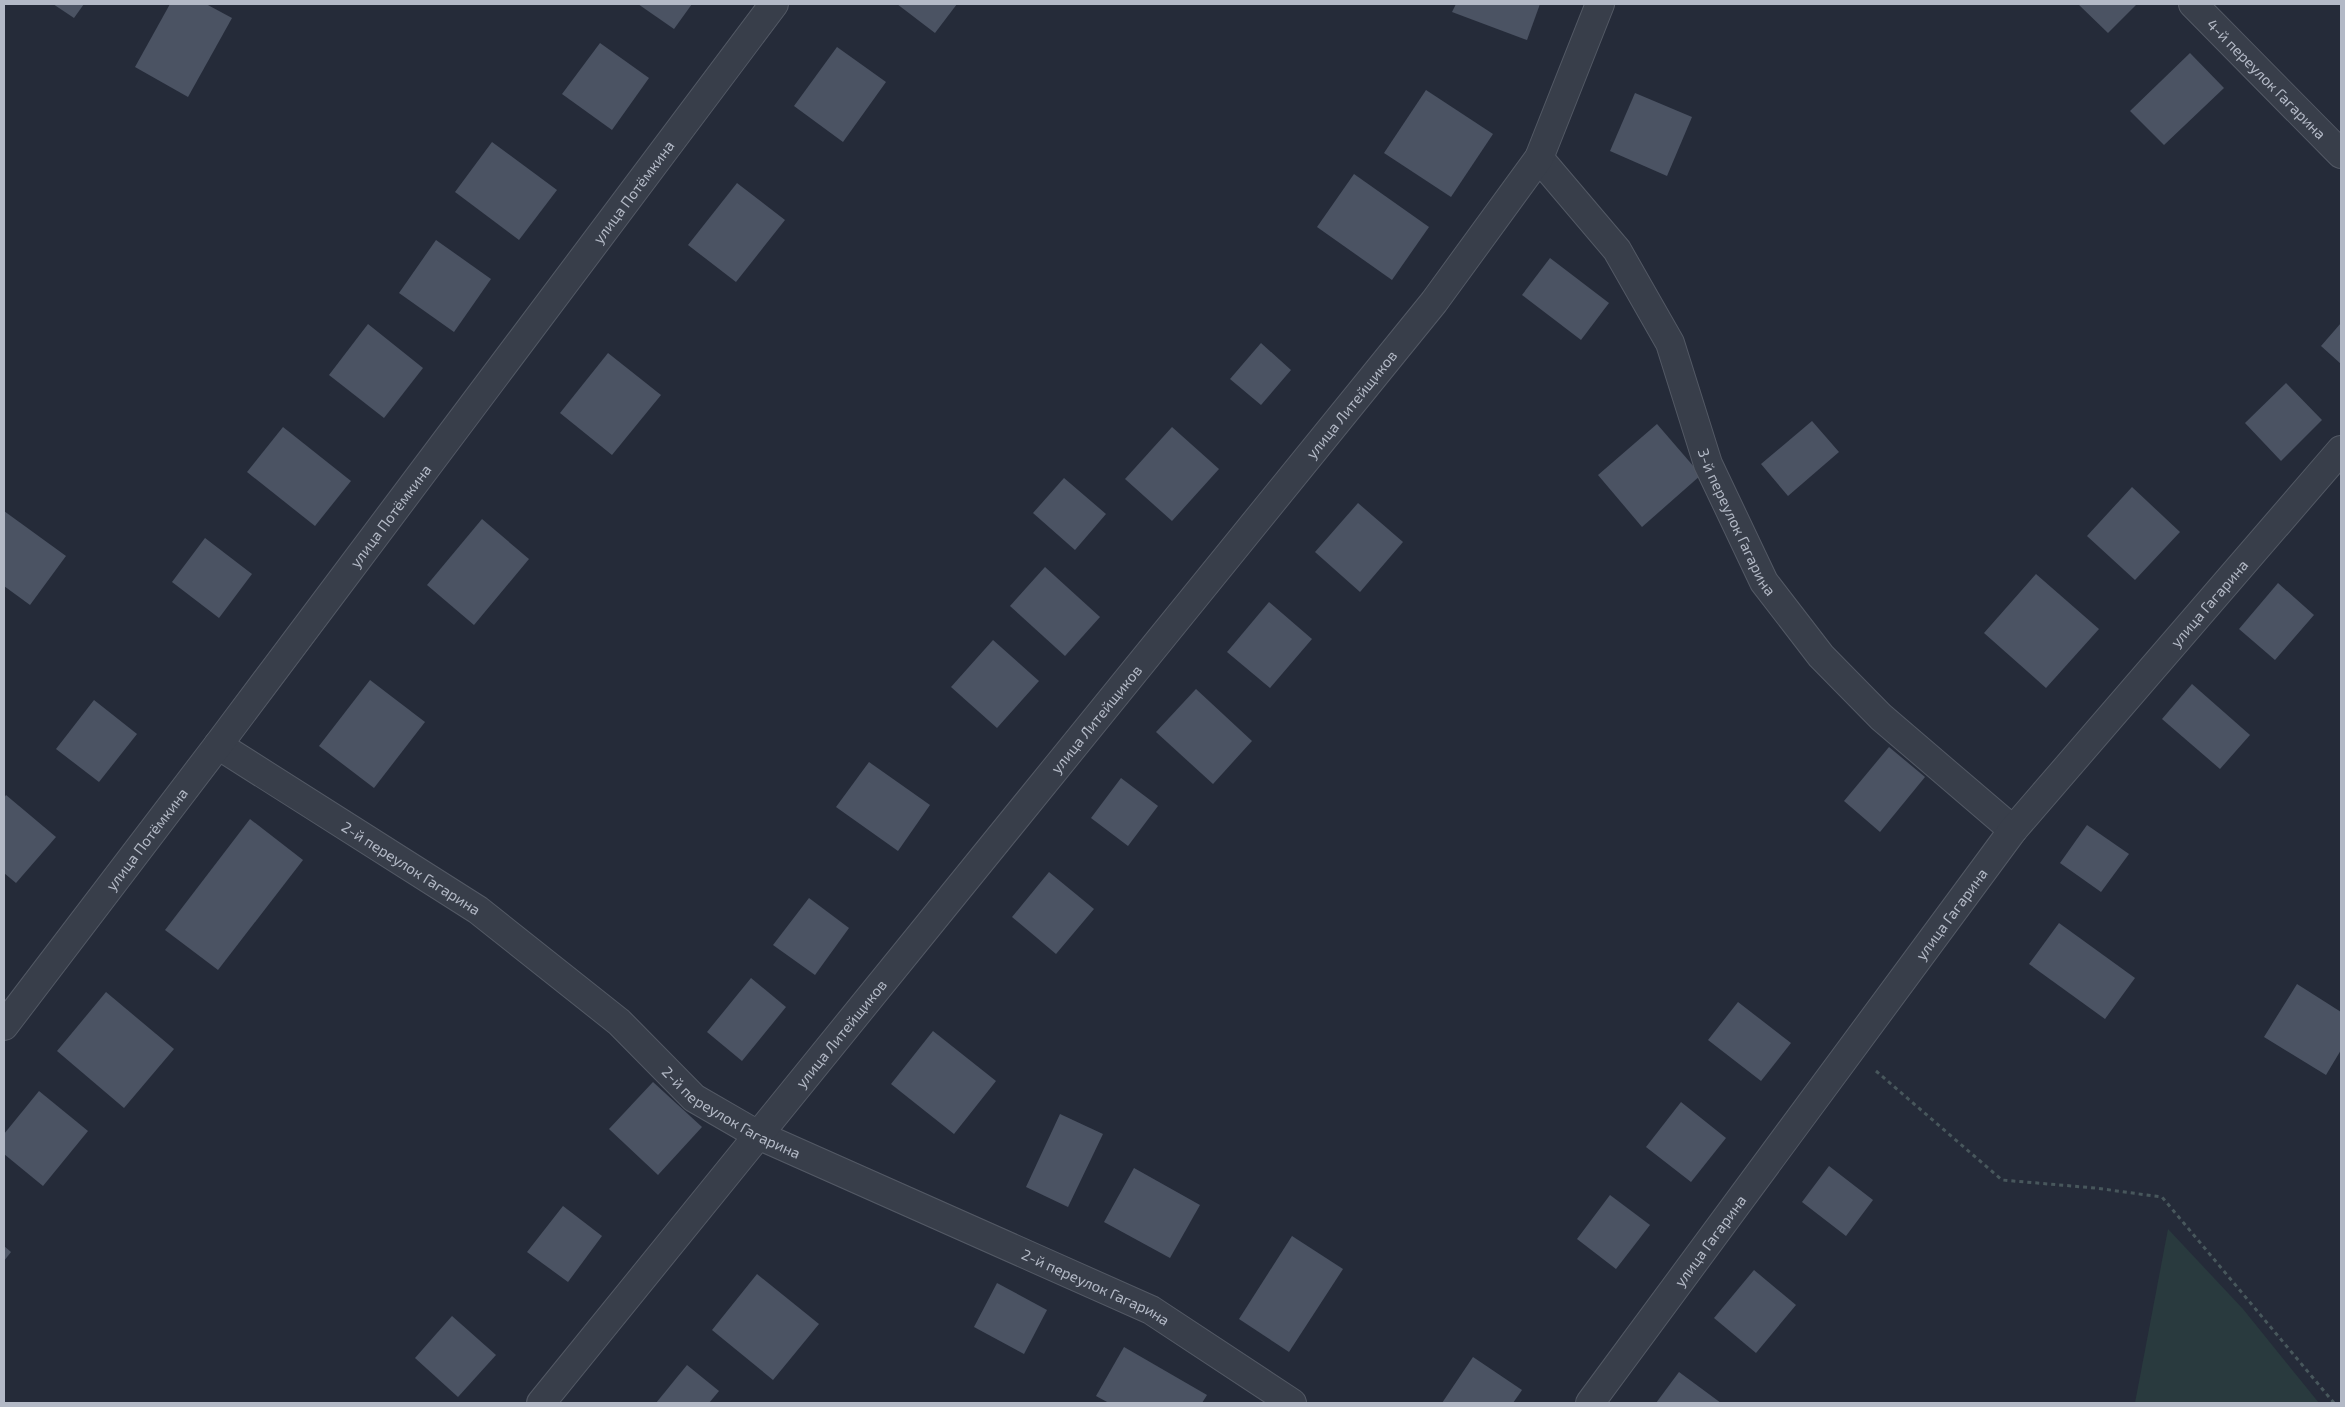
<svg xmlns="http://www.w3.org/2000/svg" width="2345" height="1407" viewBox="0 0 2345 1407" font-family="'Exo 2',sans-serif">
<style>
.green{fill:#293a3e}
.building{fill:#4b5363}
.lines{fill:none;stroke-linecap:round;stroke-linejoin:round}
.street-casing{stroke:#535965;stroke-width:30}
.path{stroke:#48575c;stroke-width:3;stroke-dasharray:4 4;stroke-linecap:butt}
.street{stroke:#383e4a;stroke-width:28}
.labels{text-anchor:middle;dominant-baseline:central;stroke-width:4.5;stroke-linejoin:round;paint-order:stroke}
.street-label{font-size:15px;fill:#b3b9c6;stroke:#1d232f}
</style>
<rect width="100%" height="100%" fill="#252b39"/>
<path class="green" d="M2168 1229 2243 1309 2319 1403H2135Z"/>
<g class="building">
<path d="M53 4H84L74 18Z"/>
<path d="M170 4H206L232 18 188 97 135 67Z"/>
<path d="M638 4H692L674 29Z"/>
<path d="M897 4H957L935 33Z"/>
<path d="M1456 4H1540L1527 40 1452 12Z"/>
<path d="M2078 4H2137L2108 33Z"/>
<path d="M600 43 649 78 612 130 562 94Z"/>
<path d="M837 47 886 82 843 142 794 106Z"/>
<path d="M2190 53 2224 88 2164 145 2130 111Z"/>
<path d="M1426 90 1493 134 1451 197 1384 153Z"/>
<path d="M1635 93 1692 117 1667 176 1610 151Z"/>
<path d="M492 142 557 190 519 240 455 192Z"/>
<path d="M1354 174 1429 227 1392 280 1317 227Z"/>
<path d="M737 183 785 220 736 282 688 245Z"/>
<path d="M436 240 491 279 454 332 399 293Z"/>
<path d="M1550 258 1609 303 1581 340 1522 295Z"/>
<path d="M2341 323V364L2321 346Z"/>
<path d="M368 324 423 368 384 418 329 375Z"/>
<path d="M1261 343 1291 370 1261 405 1230 379Z"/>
<path d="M608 353 661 395 612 455 560 413Z"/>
<path d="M2286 383 2322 420 2281 461 2245 423Z"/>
<path d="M1812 421 1839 452 1788 496 1761 464Z"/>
<path d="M1657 424 1701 475 1642 527 1598 475Z"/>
<path d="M283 427 351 481 315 526 247 472Z"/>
<path d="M1172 427 1219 469 1172 521 1125 479Z"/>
<path d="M1064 478 1106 514 1075 550 1033 513Z"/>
<path d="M2132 487 2180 532 2135 580 2087 536Z"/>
<path d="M1358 503 1403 542 1360 592 1315 552Z"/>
<path d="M4 511 66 556 30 605 4 586Z"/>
<path d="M482 519 529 559 474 625 427 585Z"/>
<path d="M205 538 252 574 219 618 172 582Z"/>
<path d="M1045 567 1100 617 1065 656 1010 606Z"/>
<path d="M2036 574 2099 629 2046 688 1984 633Z"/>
<path d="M2278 583 2314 615 2275 660 2239 629Z"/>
<path d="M1269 602 1312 639 1270 688 1227 652Z"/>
<path d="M993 640 1039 681 997 728 951 687Z"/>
<path d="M370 680 425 722 374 788 319 746Z"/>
<path d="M2192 684 2250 735 2220 769 2162 719Z"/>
<path d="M1196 689 1252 741 1213 784 1156 732Z"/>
<path d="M94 700 137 734 99 782 56 749Z"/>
<path d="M1889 747 1925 777 1880 832 1844 801Z"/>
<path d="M869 762 930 805 898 851 836 807Z"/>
<path d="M1121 778 1158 806 1128 846 1091 818Z"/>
<path d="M6 795 56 837 16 883 4 873V798Z"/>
<path d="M250 819 303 860 218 970 165 930Z"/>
<path d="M2087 825 2129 854 2101 892 2060 863Z"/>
<path d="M1049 872 1094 909 1056 954 1012 917Z"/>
<path d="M809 898 849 928 815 975 773 945Z"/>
<path d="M2059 923 2135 978 2105 1019 2029 964Z"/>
<path d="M751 978 786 1007 742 1061 707 1032Z"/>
<path d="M2297 984 2341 1012V1050L2326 1075 2264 1037Z"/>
<path d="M106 992 174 1049 124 1108 57 1051Z"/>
<path d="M1738 1002 1791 1043 1761 1081 1708 1040Z"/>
<path d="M933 1031 996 1081 954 1134 891 1084Z"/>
<path d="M653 1082 702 1127 658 1175 609 1129Z"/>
<path d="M39 1091 88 1131 43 1186 4 1154V1134Z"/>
<path d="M1681 1102 1726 1138 1691 1182 1646 1147Z"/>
<path d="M1060 1114 1103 1134 1068 1207 1026 1187Z"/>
<path d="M1829 1166 1873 1200 1846 1236 1802 1202Z"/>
<path d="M1134 1168 1200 1205 1170 1258 1104 1222Z"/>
<path d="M1610 1195 1650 1225 1616 1269 1577 1239Z"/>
<path d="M563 1206 602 1236 568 1282 527 1252Z"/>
<path d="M1292 1236 1343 1269 1289 1352 1239 1319Z"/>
<path d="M4 1246 11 1252 4 1261Z"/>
<path d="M1754 1270 1796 1305 1756 1353 1714 1318Z"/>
<path d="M757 1274 819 1324 773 1380 712 1330Z"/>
<path d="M997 1283 1047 1310 1024 1354 974 1327Z"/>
<path d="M452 1316 496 1355 458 1397 415 1358Z"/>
<path d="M1124 1347 1207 1395 1202 1403H1109L1096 1396Z"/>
<path d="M1473 1357 1522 1390 1513 1403H1442Z"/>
<path d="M687 1365 719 1391 709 1403H656Z"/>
<path d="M1679 1372 1721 1403H1656Z"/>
</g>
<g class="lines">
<defs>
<g id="street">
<path id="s1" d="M2193 4 2341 154"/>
<path id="s2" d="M1539 158 1617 250 1670 343 1708 464 1764 582 1821 656 1881 717 2013 830"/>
<path id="s3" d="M218 745 478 910 619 1022 694 1098 758 1135 1151 1310 1292 1403"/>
<path id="s4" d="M4 1026 218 745 774 4"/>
<path id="s5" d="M541 1403 1434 302 1539 158 1600 4"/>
<path id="s6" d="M1590 1403 2013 830 2341 450"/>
</g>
</defs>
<use href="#street" class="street-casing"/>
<path class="path" d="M1876 1071 2002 1180 2095 1188 2162 1197 2334 1403"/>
<use href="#street" class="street"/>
</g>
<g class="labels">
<g class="street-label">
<text stroke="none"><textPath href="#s1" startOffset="105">4-й переулок Гагарина</textPath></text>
<text stroke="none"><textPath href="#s4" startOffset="1045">улица Потёмкина</textPath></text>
<text stroke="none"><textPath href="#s5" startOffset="1286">улица Литейщиков</textPath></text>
<text stroke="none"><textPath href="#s4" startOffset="640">улица Потёмкина</textPath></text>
<text stroke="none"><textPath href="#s2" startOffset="419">3-й переулок Гагарина</textPath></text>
<text stroke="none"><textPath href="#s6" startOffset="1012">улица Гагарина</textPath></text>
<text stroke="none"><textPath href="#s5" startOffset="881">улица Литейщиков</textPath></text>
<text stroke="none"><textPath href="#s4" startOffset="235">улица Потёмкина</textPath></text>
<text stroke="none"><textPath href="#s3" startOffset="229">2-й переулок Гагарина</textPath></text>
<text stroke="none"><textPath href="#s6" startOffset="608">улица Гагарина</textPath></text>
<text stroke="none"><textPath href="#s5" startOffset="476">улица Литейщиков</textPath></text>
<text stroke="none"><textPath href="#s3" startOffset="634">2-й переулок Гагарина</textPath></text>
<text stroke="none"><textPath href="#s6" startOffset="202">улица Гагарина</textPath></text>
<text stroke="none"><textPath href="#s3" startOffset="1039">2-й переулок Гагарина</textPath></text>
</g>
</g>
<rect width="2345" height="1407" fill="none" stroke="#b3b9c6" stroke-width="10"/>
</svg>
